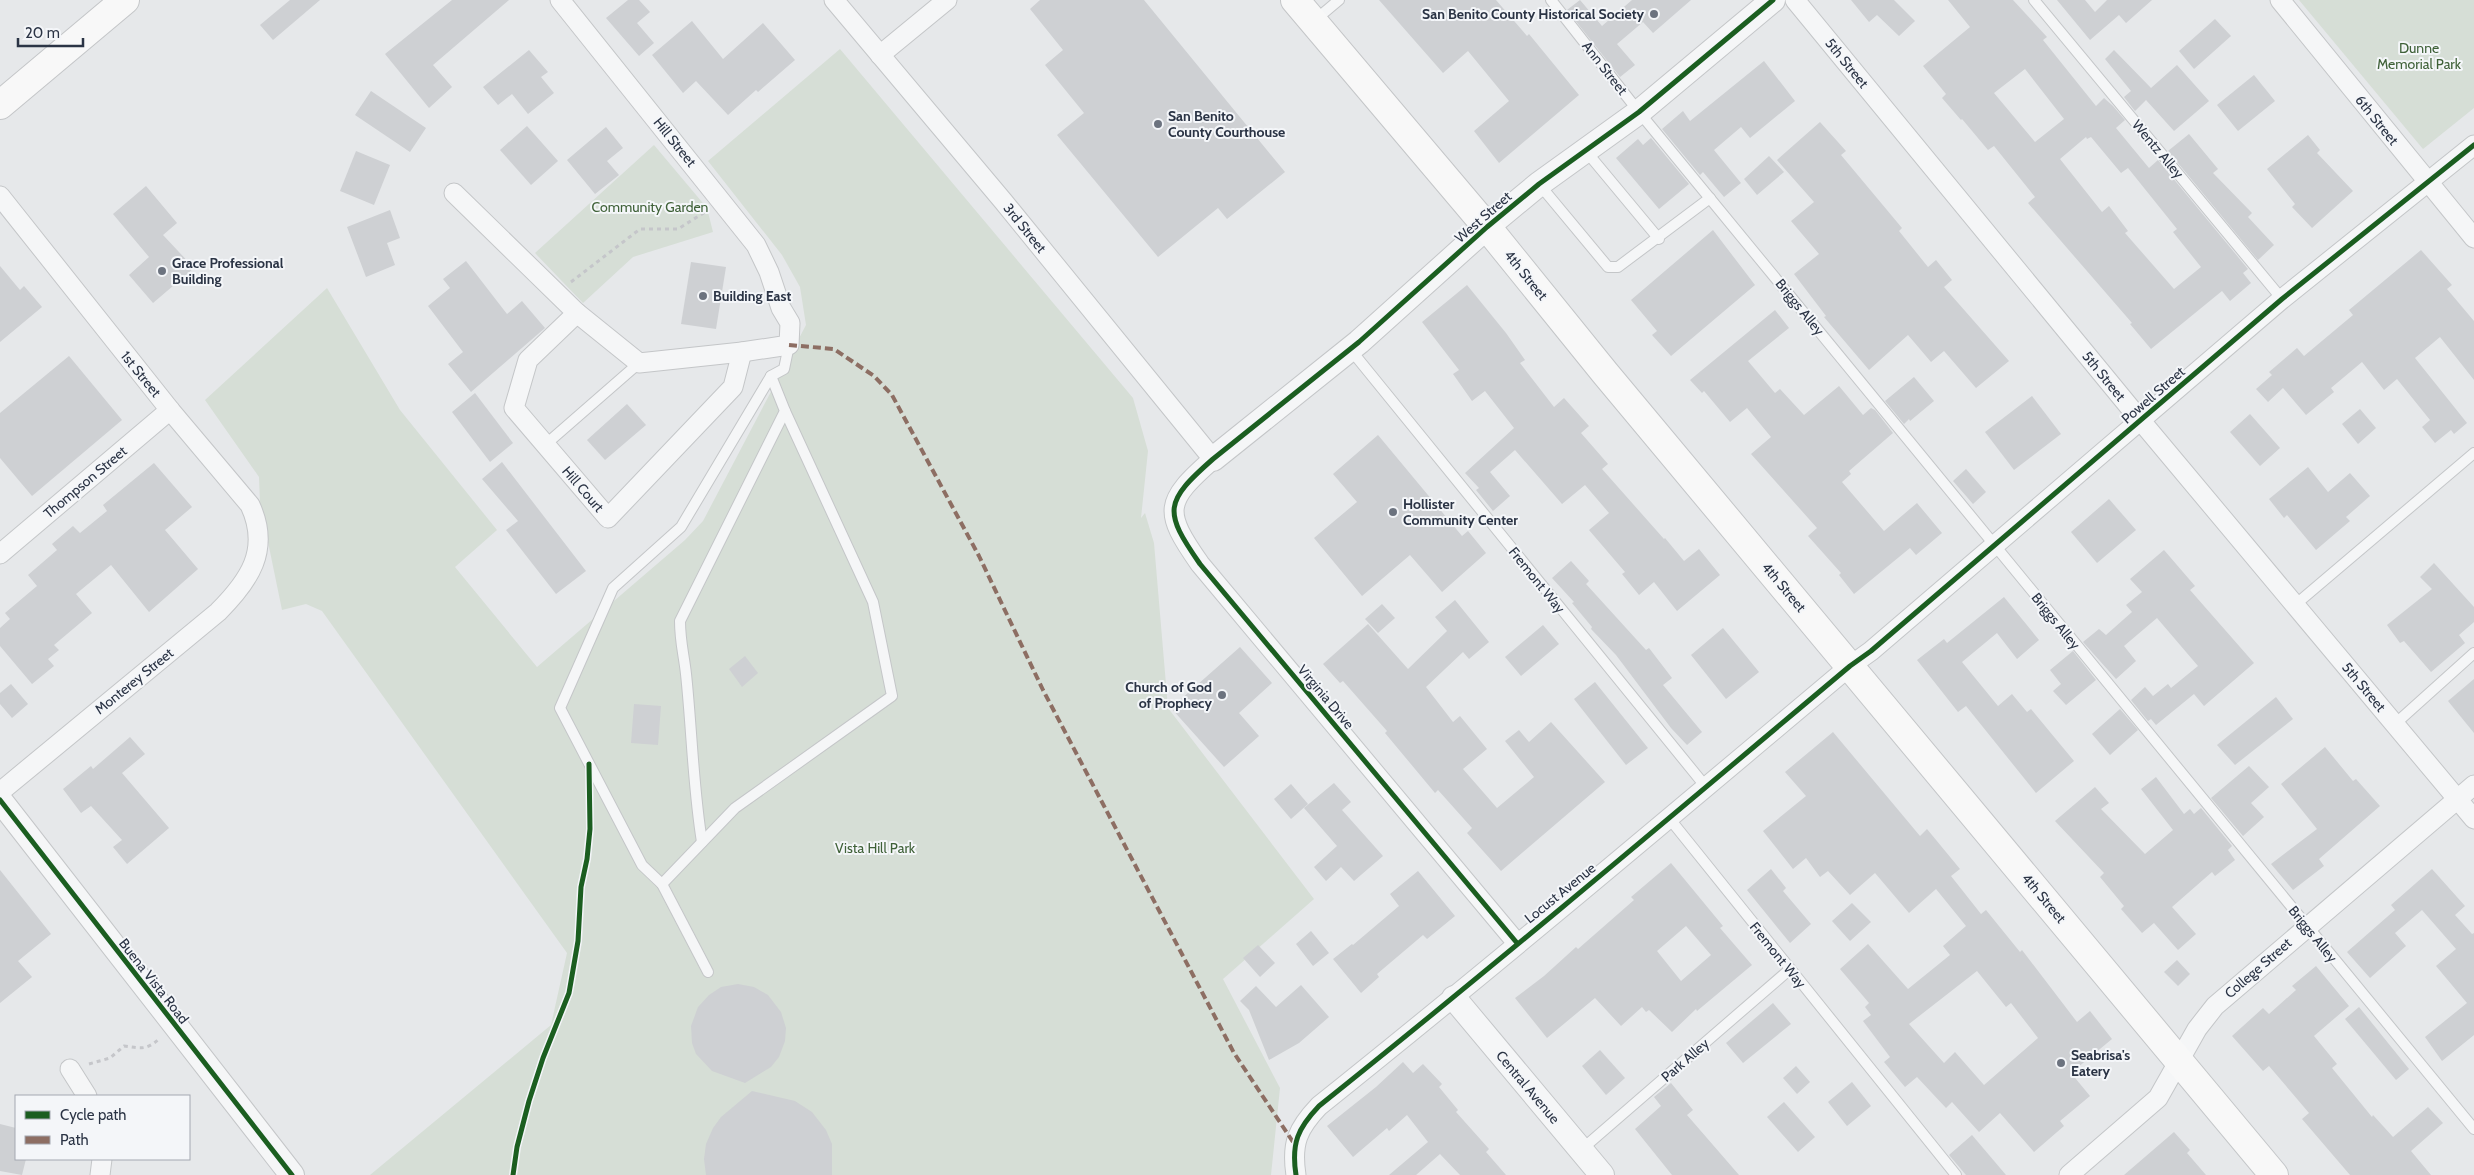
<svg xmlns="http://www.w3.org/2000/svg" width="2474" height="1175" viewBox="0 0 2474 1175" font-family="Cabin,sans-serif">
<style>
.green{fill:#d6ded6}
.building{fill:#ced0d3;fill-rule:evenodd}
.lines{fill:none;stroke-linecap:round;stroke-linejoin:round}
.service-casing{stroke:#c4c6c8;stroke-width:12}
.minor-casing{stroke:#c4c6c8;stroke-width:21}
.tertiary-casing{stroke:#c4c6c8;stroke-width:26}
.secondary-casing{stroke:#c4c6c8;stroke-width:30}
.path{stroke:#c5c6ca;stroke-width:3;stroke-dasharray:4 4;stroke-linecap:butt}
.service{stroke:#f5f6f7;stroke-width:10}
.minor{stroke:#f5f6f7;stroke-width:19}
.tertiary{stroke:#f5f6f7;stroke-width:24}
.secondary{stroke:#f8f8f8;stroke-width:28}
.quiet{stroke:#8d6e63;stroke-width:4;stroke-dasharray:8 4;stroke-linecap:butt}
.cycleway-casing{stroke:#f4f6f9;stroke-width:8}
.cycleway{stroke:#1b5e20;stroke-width:5}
.poi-dot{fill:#6c737f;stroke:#f4f6f9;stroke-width:2}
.labels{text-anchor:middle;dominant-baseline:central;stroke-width:4;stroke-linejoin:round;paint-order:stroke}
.poi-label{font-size:14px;font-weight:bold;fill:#2b3445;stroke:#f4f6f9;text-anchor:start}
.park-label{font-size:14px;fill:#3f6138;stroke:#f4f6f9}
.street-label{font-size:14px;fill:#2b3445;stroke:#f4f6f9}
</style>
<rect width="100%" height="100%" fill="#e6e8ea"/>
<g class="green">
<path d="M2299 0H2474V108L2423 149Z"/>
<path d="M840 49 1133 398 1148 451 1141 518 1145 513 1154 543 1168 708 1314 899 1223 979 1280 1088 1271 1175H370L551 1025 567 953 322 611 306 604 282 610 260 503 259 477 205 400 327 288 400 410 497 530 455 567 537 667 685 540 703 521 806 325 800 287 782 255 708 161Z"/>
<path d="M654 145 707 208 713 232 633 257 583 303 535 253Z"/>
</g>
<g class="building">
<path d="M290 0H320L273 40 260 25Z"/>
<path d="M452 0H509L433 65 452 87 429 108 385 54Z"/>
<path d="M628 0H639L650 12 637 23 654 43 639 56 606 18Z"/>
<path d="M1040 0H1144L1285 172 1227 219 1218 208 1158 257 1057 135 1084 113 1045 65 1063 50 1030 9Z"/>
<path d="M1379 0H1496L1527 36 1529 34 1579 95 1499 163 1474 131 1509 101 1468 51 1443 73Z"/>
<path d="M1580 0 1602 26 1632 0H1691L1653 33 1643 22 1617 44 1635 65 1620 77 1567 10Z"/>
<path d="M1851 0H1894L1915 21 1899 36 1877 15 1869 22Z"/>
<path d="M1948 0H2013L2047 37 2043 40 2096 106 2104 98 2113 106 2125 120 2116 128 2149 168 2158 160 2248 269 2243 273 2251 283 2230 301 2222 291 2151 349 2130 324 2132 323 2028 203 2035 197 1994 146 1988 150 1962 119 1961 120 1942 98 1946 94 1923 66 1970 27ZM2025 69 2064 119 2035 142 1994 93ZM2086 137 2087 139 2091 137 2121 173 2128 168 2177 229 2173 232 2201 267 2174 289 2125 233 2128 231 2109 206 2102 212 2060 159Z"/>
<path d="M2057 0H2085L2095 12 2107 0H2152L2126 23 2119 15 2090 40Z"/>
<path d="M2215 19 2231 36 2194 69 2179 51Z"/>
<path d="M692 21 723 59 763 23 795 60 758 92 756 90 728 115 696 81 683 93 652 55Z"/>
<path d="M529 50 548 72 541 77 554 93 528 114 512 94 498 105 483 87Z"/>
<path d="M2114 50 2151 88 2177 65 2209 101 2174 131 2146 100 2135 111 2124 97 2131 91 2105 59Z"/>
<path d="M1764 61 1795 101 1750 138 1741 127 1714 150 1741 183 1724 197 1703 172 1700 175 1662 129 1683 111 1690 121Z"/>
<path d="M2254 75 2275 101 2238 131 2217 105Z"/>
<path d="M371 91 426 128 410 152 355 115Z"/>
<path d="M1820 122 1846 151 1841 155 1902 228 1899 231 1928 267 1936 260 1952 280 1944 287 2009 361 1976 388 1944 351 1931 362 1908 335 1869 370 1824 317 1826 316 1794 274 1819 254 1791 221 1814 202 1777 160Z"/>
<path d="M527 126 558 161 531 185 500 150Z"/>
<path d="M606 127 623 148 607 161 619 175 595 194 567 160Z"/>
<path d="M2189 134 2218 169 2213 173 2252 213 2248 217 2274 245 2258 260 2168 151Z"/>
<path d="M2308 135 2320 150 2317 153 2353 191 2312 228 2292 207 2295 204 2267 169Z"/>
<path d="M1651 138 1689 184 1659 209 1616 158 1638 139 1643 145Z"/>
<path d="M356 151 390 165 374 205 340 191Z"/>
<path d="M1769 156 1784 172 1757 195 1744 179Z"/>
<path d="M146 186 177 223 163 235 194 268 153 303 129 275 149 257 113 214Z"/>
<path d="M390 210 400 238 387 243 395 265 366 277 347 227Z"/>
<path d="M1713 230 1755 285 1671 356 1652 335 1657 331 1631 300Z"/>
<path d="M2421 250 2452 285 2447 289 2474 321V380L2440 337 2415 358 2467 423 2454 434 2451 430 2435 443 2422 427 2430 420 2397 379 2384 390 2362 362 2331 388 2334 392 2306 415 2283 388 2268 402 2256 389 2272 375 2269 372 2297 348 2304 356 2353 315 2349 310Z"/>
<path d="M466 261 507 314 522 301 545 328 471 392 448 364 463 352 428 306 450 288 443 279Z"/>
<path d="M691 262 726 267 716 329 681 324Z"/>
<path d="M0 266 20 290 24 286 42 307 0 342Z"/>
<path d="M1467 285 1506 333 1525 360 1520 363 1554 407 1564 398 1589 426 1581 433 1608 464 1602 469 1664 539 1665 538 1684 561 1699 549 1720 575 1677 611 1654 582 1639 595 1622 574 1625 572 1589 530 1609 513 1585 485 1562 504 1515 450 1490 472 1510 496 1493 511 1476 490 1479 488 1465 473 1514 428 1485 391 1472 401 1453 374 1459 370 1422 322Z"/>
<path d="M1775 310 1789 328 1748 361 1775 393 1780 389 1804 415 1839 386 1863 415 1871 408 1875 410 1893 433 1849 471 1851 474 1842 482 1884 531 1917 503 1942 533 1916 555 1910 548 1854 594 1839 575 1841 573 1808 536 1817 528 1751 454 1771 437 1747 408 1730 422 1704 391 1702 393 1690 380Z"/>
<path d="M69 356 122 420 32 496 0 458V413Z"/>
<path d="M1914 377 1934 401 1910 421 1909 419 1904 424 1885 401Z"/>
<path d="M475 393 513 443 490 462 452 412Z"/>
<path d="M2032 396 2061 434 2014 470 1985 432Z"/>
<path d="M627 404 646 425 605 460 587 440Z"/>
<path d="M2360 409 2376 428 2358 444 2342 424Z"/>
<path d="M2250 414 2280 448 2260 466 2230 432Z"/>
<path d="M1378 435 1462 536 1468 531 1486 553 1442 592 1410 555 1362 596 1314 538 1357 502 1333 474Z"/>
<path d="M502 462 586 571 556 594 506 530 518 521 482 479Z"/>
<path d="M154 463 192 507 165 530 198 569 149 612 111 565 76 594 92 613 54 645 59 650 48 659 54 666 32 684 0 646V628L10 619 5 613 37 586 28 575 57 550 52 544 73 526 80 533 107 511 103 505Z"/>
<path d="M2308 467 2328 492 2350 473 2370 496 2346 517 2350 521 2316 550 2287 515 2284 518 2269 499Z"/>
<path d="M1966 469 1986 492 1973 504 1953 481Z"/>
<path d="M2109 499 2136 530 2097 563 2071 532Z"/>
<path d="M2164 550 2195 586 2190 590 2254 663 2204 706 2194 694 2156 725 2151 719 2148 721 2131 700 2145 687 2153 696 2168 684 2171 688 2198 666 2157 618 2124 646 2136 661 2116 679 2083 642 2099 629 2106 635 2132 612 2126 605 2142 592 2130 579Z"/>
<path d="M1571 561 1589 581 1586 584 1646 650 1649 648 1672 678 1663 685 1702 732 1687 745 1671 728 1616 655 1591 629 1592 627 1572 603 1574 602 1552 578Z"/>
<path d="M2434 563 2474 607V622L2459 635 2465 643 2431 672 2404 641 2400 643 2387 625 2432 589 2420 577Z"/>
<path d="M2004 597 2039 640 2017 659 1997 633 1962 662 1998 706 2012 694 2027 712 2031 709 2074 761 2036 793 1966 706 1958 712 1917 660 1944 639 1947 643Z"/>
<path d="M1455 600 1489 642 1469 659 1463 652 1426 687 1453 722 1460 716 1487 749 1463 769 1497 808 1534 777 1505 741 1519 730 1529 742 1551 722 1605 782 1501 871 1467 833 1472 828 1438 790 1435 793 1385 733 1387 731 1343 681 1340 683 1323 664 1368 624 1408 669 1447 631 1435 617Z"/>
<path d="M1382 604 1395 618 1378 633 1365 619Z"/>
<path d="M1543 625 1559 644 1521 676 1505 657Z"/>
<path d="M1723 628 1759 672 1726 699 1691 655Z"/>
<path d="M1240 647 1272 683 1239 713 1259 736 1224 767 1171 708Z"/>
<path d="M2073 651 2096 680 2066 705 2053 691 2061 684 2050 670Z"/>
<path d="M745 656 758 673 742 687 729 669Z"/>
<path d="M2474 679V733L2448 701Z"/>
<path d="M1595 682 1648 748 1626 765 1574 699Z"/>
<path d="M11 684 28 704 12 718 0 704V693Z"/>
<path d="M2276 697 2293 719 2235 765 2217 745Z"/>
<path d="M634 704 661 706 658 745 631 743Z"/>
<path d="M2120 709 2138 730 2110 755 2092 734Z"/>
<path d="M1833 732 1920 836 1927 829 1960 869 1951 876 1981 914 1986 910 2020 952 2022 950 2077 1022 2090 1011 2112 1039 2071 1073 2090 1096 2060 1121 2064 1126 2034 1152 2000 1113 1979 1132 1952 1102 1946 1108 1917 1077 1905 1087 1884 1062 1890 1057 1863 1021 1871 1015 1865 1007 1869 1003 1840 969 1868 944 1908 989 1950 955 1943 946 1966 926 1936 889 1909 913 1875 873 1850 895 1828 871 1820 877 1806 858 1793 869 1763 831 1806 796 1785 772ZM1977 971 2006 1007 2011 1003 2038 1038 1984 1085 1955 1052 1944 1063 1909 1024Z"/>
<path d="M130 737 145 754 122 773 169 828 127 864 113 847 122 840 91 806 81 813 63 789 91 766 93 769Z"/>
<path d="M2325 747 2353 781 2356 779 2380 806 2319 859 2324 866 2293 890 2271 864 2317 829 2281 784Z"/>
<path d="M2249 766 2269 787 2251 803 2264 817 2243 836 2211 798Z"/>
<path d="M2156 777 2184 814 2190 809 2194 814 2201 808 2232 846 2228 850 2235 860 2215 876 2212 872 2172 907 2196 934 2178 950 2154 923 2142 933 2121 909 2124 906 2100 877 2104 873 2055 821 2095 787 2109 803 2101 809 2145 854 2173 830 2141 789Z"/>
<path d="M1334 783 1351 802 1342 810 1383 856 1354 881 1341 867 1326 881 1314 867 1337 846 1304 808Z"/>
<path d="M1291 784 1308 804 1291 819 1274 799Z"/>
<path d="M1671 863 1723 926 1720 928 1752 965 1697 1011 1696 1009 1672 1032 1649 1010 1646 1012 1642 1007 1621 1026 1595 998 1547 1038 1515 998 1544 976 1576 947 1578 949 1634 900 1631 897ZM1686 926 1711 955 1681 981 1657 951Z"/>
<path d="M1771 869 1786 888 1783 891 1811 924 1790 943 1747 890Z"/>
<path d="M2432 869 2465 906 2455 915 2472 934 2474 933V1035L2442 1061 2425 1037 2467 1003 2436 966 2456 949 2422 910 2395 933 2406 946 2370 978 2347 952 2395 910 2391 905Z"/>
<path d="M0 870 51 934 18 961 32 977 0 1003Z"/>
<path d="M1418 871 1455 916 1427 939 1423 935 1377 974 1379 977 1361 993 1333 959 1352 944 1353 945 1399 906 1390 894Z"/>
<path d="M1852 903 1871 922 1850 941 1832 921Z"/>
<path d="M1311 931 1329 953 1313 966 1296 944Z"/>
<path d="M1258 945 1275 963 1260 977 1243 958Z"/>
<path d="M2177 960 2190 974 2178 986 2164 972Z"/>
<path d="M2316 966 2349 1006 2314 1036 2337 1064 2332 1068 2372 1117 2373 1115 2393 1137 2428 1107 2443 1123 2411 1151 2431 1175H2350L2302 1119 2309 1113 2269 1066 2263 1071 2232 1036 2263 1008 2269 1014 2296 990 2292 986Z"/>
<path d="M738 984 754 987 768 995 781 1012 786 1028 785 1041 779 1057 771 1067 745 1083 712 1071 696 1054 692 1043 691 1026 698 1007 709 995 721 987Z"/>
<path d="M1301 985 1329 1017 1299 1043 1269 1060 1249 1010 1240 1001 1256 986 1276 1007Z"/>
<path d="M1773 1003 1791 1024 1743 1063 1726 1043Z"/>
<path d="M2359 1007 2409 1069 2396 1080 2345 1019Z"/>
<path d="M1600 1050 1625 1078 1606 1095 1582 1066Z"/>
<path d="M1403 1062 1413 1073 1423 1064 1442 1084 1439 1087 1458 1110 1456 1112 1489 1149 1486 1152 1506 1175H1460L1440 1154 1416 1175H1389L1428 1142 1407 1115 1389 1131 1387 1128 1353 1157 1327 1126 1376 1087Z"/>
<path d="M1796 1066 1810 1082 1797 1094 1783 1078Z"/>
<path d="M1852 1082 1871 1106 1847 1126 1828 1102Z"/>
<path d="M1671 1083 1693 1110 1687 1115 1739 1175H1672L1635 1129 1661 1106 1654 1097Z"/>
<path d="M752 1091 795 1101 812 1112 826 1130 832 1144V1175H706L704 1159 706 1144 713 1128 721 1117Z"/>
<path d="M1784 1102 1815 1137 1798 1152 1767 1117Z"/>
<path d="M0 1124 16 1128V1159H26L22 1175 0 1171Z"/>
<path d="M2174 1132 2190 1150 2187 1153 2206 1175H2124Z"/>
<path d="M1972 1135 2006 1175H1966L1949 1155Z"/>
</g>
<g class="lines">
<defs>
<g id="service">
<path d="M1551 0 1639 112 2474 1129"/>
<path d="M2034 0 2282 299"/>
<path d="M1314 21 1339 0"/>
<path d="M1585 150 1659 239"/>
<path d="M1539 184 1608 267H1618L1710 198"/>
<path d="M1350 349 1706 787"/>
<path d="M771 376 681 527 613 588 560 708 642 865 662 884 735 808 892 696 873 602 785 411"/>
<path d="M545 445 639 363"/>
<path d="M2295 605 2474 453"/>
<path d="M2395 724 2474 653"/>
<path d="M1669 818 1956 1175"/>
<path d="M702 842C693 787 692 731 686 674 684 655 680 642 680 621L785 411 771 376 784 369 789 345"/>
<path d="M662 884 708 972"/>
<path d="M1581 1150 1789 970"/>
</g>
<g id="minor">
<path d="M560 0 756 245 769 272 781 308 790 323 789 345 742 352 639 363 577 313"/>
<path d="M834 0 1003 201 1213 459C1164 502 1163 511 1200 564L1517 943"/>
<path d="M1795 0 2141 421 2474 819"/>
<path d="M2280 0 2474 238"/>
<path d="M880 55 947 0"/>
<path d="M454 193 577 313 528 360 514 408 608 518 733 387 742 352"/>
<path d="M0 196 170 410 250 505C271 550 249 581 218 612L0 792"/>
<path d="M0 554 170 410"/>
<path d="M70 1069 87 1096"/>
<path d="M100 1175 102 1159"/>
<path d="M1296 1175C1291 1143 1298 1128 1319 1106 1499 962 1674 814 1850 666L1871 651 2282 299 2474 145"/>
<path d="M2069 1175 2158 1098 2197 1029 2215 1006 2474 785"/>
</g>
<g id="tertiary">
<path d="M1213 459 1359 342 1487 227 1539 184 1639 112 1773 0"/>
<path d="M0 800 292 1175"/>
<path d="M1454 998 1602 1175"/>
</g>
<g id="secondary">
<path d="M1295 0 1487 227 1605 373 2274 1175"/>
<path d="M0 105 125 0"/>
</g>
</defs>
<use href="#service" class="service-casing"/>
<use href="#minor" class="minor-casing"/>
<use href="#tertiary" class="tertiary-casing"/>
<use href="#secondary" class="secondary-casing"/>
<g class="path">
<path d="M571 282 640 229H678L705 212"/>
<path d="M89 1064 110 1058 124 1046C141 1048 145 1051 159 1039"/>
</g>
<use href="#service" class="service"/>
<use href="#minor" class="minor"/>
<use href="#tertiary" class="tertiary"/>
<use href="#secondary" class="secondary"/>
<path class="quiet" d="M789 345 834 349 874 376 892 395 979 556 1043 690 1234 1053 1295 1145"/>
<defs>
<g id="cycleway">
<path d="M0 800 292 1175"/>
<path d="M1517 943 1200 564C1163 511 1164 502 1213 459L1359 342 1487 227 1539 184 1639 112 1773 0"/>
<path d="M513 1175 517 1147 529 1101 543 1058 569 993 578 941 581 887 587 859 590 829 589 764"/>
<path d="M1296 1175C1291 1143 1298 1128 1319 1106 1499 962 1674 814 1850 666L1871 651 2282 299 2474 145"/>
</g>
</defs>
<use href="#cycleway" class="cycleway-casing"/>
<use href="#cycleway" class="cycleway"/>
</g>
<g class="poi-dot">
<circle cx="1654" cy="14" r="5"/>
<circle cx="1158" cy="124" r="5"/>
<circle cx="162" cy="271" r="5"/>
<circle cx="703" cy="296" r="5"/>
<circle cx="1393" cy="512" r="5"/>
<circle cx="1222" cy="695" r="5"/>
<circle cx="2061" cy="1063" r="5"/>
</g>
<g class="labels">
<g class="poi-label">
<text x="1644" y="14" text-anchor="end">San Benito County Historical Society</text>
<text x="1168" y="116">San Benito<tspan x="1168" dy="16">County Courthouse</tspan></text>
<text x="172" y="263">Grace Professional<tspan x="172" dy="16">Building</tspan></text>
<text x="713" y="296">Building East</text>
<text x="1403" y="504">Hollister<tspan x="1403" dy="16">Community Center</tspan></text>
<text x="1212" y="687" text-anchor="end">Church of God<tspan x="1212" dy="16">of Prophecy</tspan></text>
<text x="2071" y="1055">Seabrisa's<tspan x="2071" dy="16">Eatery</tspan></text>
</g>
<g class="park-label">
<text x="2419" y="48">Dunne<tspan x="2419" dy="16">Memorial Park</tspan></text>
<text x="650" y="207">Community Garden</text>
<text x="875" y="848">Vista Hill Park</text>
</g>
<g class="street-label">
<text transform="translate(1847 63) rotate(51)">5th Street</text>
<text transform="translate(1605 68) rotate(52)">Ann Street</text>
<text transform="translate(2377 120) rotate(51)">6th Street</text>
<text transform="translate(675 142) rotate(51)">Hill Street</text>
<text transform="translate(2158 149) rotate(50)">Wentz Alley</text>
<text transform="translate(1483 217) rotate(-41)">West Street</text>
<text transform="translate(1025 228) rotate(51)">3rd Street</text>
<text transform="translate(1526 275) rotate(51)">4th Street</text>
<text transform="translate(1800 307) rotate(51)">Briggs Alley</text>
<text transform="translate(141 374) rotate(51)">1st Street</text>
<text transform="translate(2104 376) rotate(51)">5th Street</text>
<text transform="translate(2153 395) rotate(-41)">Powell Street</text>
<text transform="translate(85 482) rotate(-40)">Thompson Street</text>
<text transform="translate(583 489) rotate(49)">Hill Court</text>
<text transform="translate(1537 580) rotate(51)">Fremont Way</text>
<text transform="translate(1784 587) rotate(50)">4th Street</text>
<text transform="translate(2056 621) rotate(51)">Briggs Alley</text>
<text transform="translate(134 681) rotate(-39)">Monterey Street</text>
<text transform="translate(2364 687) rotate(50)">5th Street</text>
<text transform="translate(1326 697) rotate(50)">Virginia Drive</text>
<text transform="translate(1560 893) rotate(-39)">Locust Avenue</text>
<text transform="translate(2044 898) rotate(50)">4th Street</text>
<text transform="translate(2313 934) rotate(51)">Briggs Alley</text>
<text transform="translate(1778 955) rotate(51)">Fremont Way</text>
<text transform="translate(2258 968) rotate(-41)">College Street</text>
<text transform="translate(154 981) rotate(52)">Buena Vista Road</text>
<text transform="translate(1685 1060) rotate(-41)">Park Alley</text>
<text transform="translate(1528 1087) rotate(50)">Central Avenue</text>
</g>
</g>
<rect x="15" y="1095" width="175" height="65" fill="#f4f6f9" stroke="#a4a8b1"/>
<rect x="25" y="1111" width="25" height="8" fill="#1b5e20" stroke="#a4a8b1"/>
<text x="60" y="1120" font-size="15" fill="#2b3445">Cycle path</text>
<rect x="25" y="1136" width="25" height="8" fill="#8d6e63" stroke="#a4a8b1"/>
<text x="60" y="1145" font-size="15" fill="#2b3445">Path</text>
<path d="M18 38v8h65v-8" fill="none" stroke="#2b3445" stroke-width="2.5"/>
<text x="25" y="38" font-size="15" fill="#2b3445" stroke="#f4f6f9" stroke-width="4" paint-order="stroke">20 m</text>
</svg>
